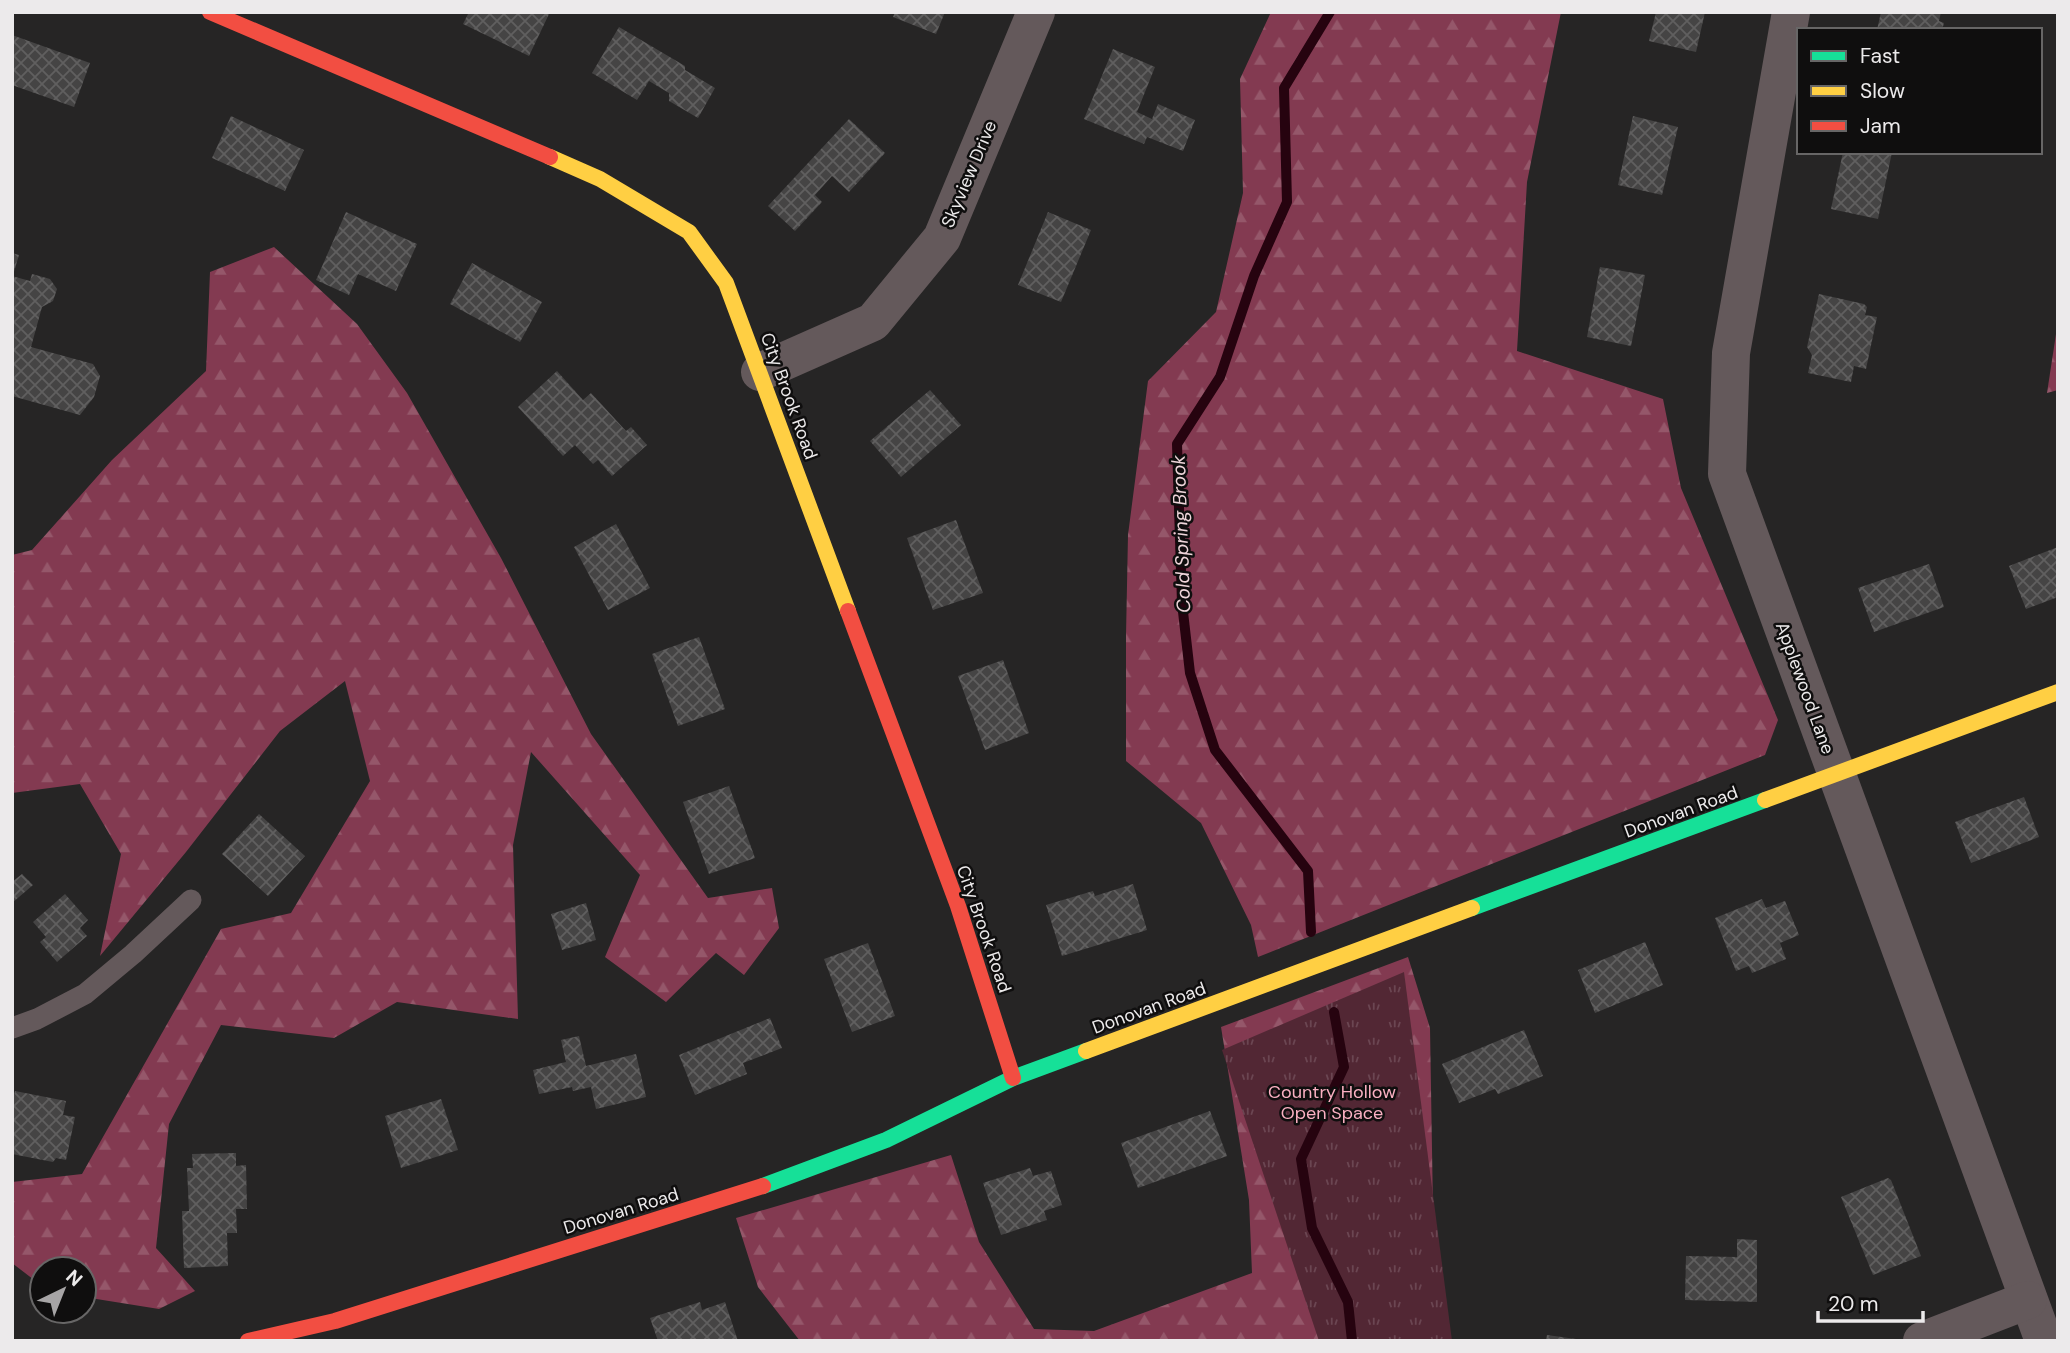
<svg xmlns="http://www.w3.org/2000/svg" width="2070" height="1353" viewBox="0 0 2070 1353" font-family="'DM Sans',sans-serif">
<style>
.forest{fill:url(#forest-firs)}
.park{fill:url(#park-tufts)}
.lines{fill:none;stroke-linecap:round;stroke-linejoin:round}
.stream{stroke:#26030f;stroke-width:10}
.building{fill:url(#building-cross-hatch)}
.lane{stroke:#64595b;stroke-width:21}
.street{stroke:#64595b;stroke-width:38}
.fast{stroke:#16e098;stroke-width:16}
.slow{stroke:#ffcf43;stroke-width:16}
.jam{stroke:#f24e42;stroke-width:16}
.labels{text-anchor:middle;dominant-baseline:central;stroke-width:5;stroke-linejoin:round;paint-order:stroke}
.street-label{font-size:18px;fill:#eceaeb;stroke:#0f0e0e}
.park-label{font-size:18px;fill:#fab0c2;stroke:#0f0e0e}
.water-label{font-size:19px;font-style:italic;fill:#efd5da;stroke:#0f0e0e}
</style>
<defs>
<pattern id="forest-firs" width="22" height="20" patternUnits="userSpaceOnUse" patternTransform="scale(1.75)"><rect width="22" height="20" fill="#833a51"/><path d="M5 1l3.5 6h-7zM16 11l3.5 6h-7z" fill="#95576a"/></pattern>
<pattern id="park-tufts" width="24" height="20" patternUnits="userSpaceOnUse" patternTransform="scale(1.75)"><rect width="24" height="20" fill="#522734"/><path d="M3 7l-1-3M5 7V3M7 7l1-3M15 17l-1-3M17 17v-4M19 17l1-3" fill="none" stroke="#6b4652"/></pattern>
<pattern id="building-cross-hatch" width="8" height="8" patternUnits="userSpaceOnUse" patternTransform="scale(1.75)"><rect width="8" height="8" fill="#454444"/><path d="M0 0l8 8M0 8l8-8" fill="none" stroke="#605f5f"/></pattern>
</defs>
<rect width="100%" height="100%" fill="#262525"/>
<g class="forest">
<path d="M1271 12H1561L1527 182 1517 351 1663 399 1681 488 1778 720 1765 755 1258 957 1251 925 1201 823 1126 761V636L1128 535 1148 381 1216 312 1243 193 1240 79Z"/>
<path d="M274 247 357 324 407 393 501 558 591 734 708 898 772 888 779 928 744 975 716 953 666 1002 605 957 640 875 531 752 513 845 518 1019 397 1002 334 1038 221 1025 169 1124 156 1248 195 1291 159 1309 84 1297V1269H42V1286L12 1263V1182L82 1174 221 929 291 913 370 781 345 681 280 731 186 852 100 956 121 854 80 784 12 793V555L32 550 112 460 206 371 210 272Z"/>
<path d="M2058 321V390L2047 393Z"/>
<path d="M1408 957 1430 1028 1435 1331 1439 1341H800L758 1287 736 1218 951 1155 979 1242 1034 1329 1094 1331 1252 1273 1249 1200 1221 1027Z"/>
</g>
<path class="park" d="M1404 972 1452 1341H1319L1222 1050Z"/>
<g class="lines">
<g class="stream">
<path d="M1311 932 1308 871 1215 750 1190 673 1182 603 1177 444 1220 377 1254 276 1287 202 1284 88 1330 12"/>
<path d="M1334 1012 1344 1067 1301 1159 1312 1228 1348 1302 1352 1341"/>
</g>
</g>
<g class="building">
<path d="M469 12H545L549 14 529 56 463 24Z"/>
<path d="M895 12H945L936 34 893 17Z"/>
<path d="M1656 12H1705L1696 52 1649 41Z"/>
<path d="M1881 12H1941L1939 21 1944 23 1942 30H1877Z"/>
<path d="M619 27 685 66V70L715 88 698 118 669 101V93L649 81 637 100 592 73Z"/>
<path d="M12 35 90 63 74 107 12 85Z"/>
<path d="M1113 49 1155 67 1137 112 1152 119 1158 104 1195 120 1183 151 1147 137 1144 144 1084 119Z"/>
<path d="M231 116 304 150 285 191 212 158Z"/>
<path d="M1633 116 1678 127 1662 195 1618 185Z"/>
<path d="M849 119 885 153 849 192 832 176 815 195 822 202 795 231 768 206Z"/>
<path d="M1843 152H1892L1878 219 1831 209Z"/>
<path d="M346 212 417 244 396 291 358 274 349 295 316 280Z"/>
<path d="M1048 212 1091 230 1061 302 1018 285Z"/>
<path d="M12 253 19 255 13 275H12Z"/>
<path d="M472 263 542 302 520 342 450 304Z"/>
<path d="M1600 267 1645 275 1631 346 1587 337Z"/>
<path d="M32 274 50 279 57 289 53 301 42 307 31 347 93 364 100 376 94 397 80 415 12 396V276L30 281Z"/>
<path d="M1819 294 1864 304 1867 307 1865 315 1877 317 1866 369 1854 366 1851 382 1808 373 1812 355 1807 347Z"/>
<path d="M557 371 583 400 591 393 626 431 631 427 647 445 612 476 598 460 593 464 575 445 563 456 518 407Z"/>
<path d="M930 390 961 425 901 477 870 441Z"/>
<path d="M956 520 983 593 933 610 907 538Z"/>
<path d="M616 524 650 588 608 610 574 547Z"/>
<path d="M2058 547V597L2026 609 2009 566Z"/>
<path d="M1929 564 1944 607 1874 632 1858 588Z"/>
<path d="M699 637 725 709 678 726 652 654Z"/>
<path d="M1003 660 1029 733 985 750 958 676Z"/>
<path d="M729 786 755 858 709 874 683 802Z"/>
<path d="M2024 797 2039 837 1971 863 1955 822Z"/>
<path d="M259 814 305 856 268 896 222 854Z"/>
<path d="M22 874 33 885 12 903V882Z"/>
<path d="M1133 884 1147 930 1062 956 1046 905 1093 891 1095 896Z"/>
<path d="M65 894 88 920 80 928 87 936 57 962 40 942 46 937 33 922Z"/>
<path d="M1762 899 1766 908 1785 901 1799 935 1780 943 1786 959 1752 973 1749 966 1736 971 1715 918Z"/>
<path d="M586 903 596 940 562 950 551 914Z"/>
<path d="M1645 942 1663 985 1595 1013 1578 970Z"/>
<path d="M868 943 895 1016 852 1032 824 959Z"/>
<path d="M770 1018 782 1048 743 1063 747 1074 695 1095 679 1055Z"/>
<path d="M1524 1030 1543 1076 1498 1094 1495 1089 1459 1103 1442 1064Z"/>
<path d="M579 1036 586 1066 636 1054 646 1097 596 1109 591 1087 573 1091 572 1087 539 1094 533 1070 566 1062 561 1040Z"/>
<path d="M15 1091 66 1101 63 1115 75 1117 66 1160 56 1158 53 1162 12 1154V1103Z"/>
<path d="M441 1099 458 1150 401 1168 385 1116Z"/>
<path d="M1210 1111 1227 1156 1138 1188 1121 1143Z"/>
<path d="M236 1153V1166L246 1165 247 1209H236L237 1233H227L228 1266 184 1268 182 1211H189L187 1168H193L192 1154Z"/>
<path d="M1030 1168 1033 1176 1051 1171 1062 1205 1044 1211 1047 1220 1001 1235 983 1183Z"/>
<path d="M1888 1178 1891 1180 1921 1256 1873 1275 1841 1197Z"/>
<path d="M1737 1239 1757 1240V1302L1685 1300 1686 1256 1737 1257Z"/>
<path d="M700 1302 702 1310 725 1302 738 1341H658L650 1318Z"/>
<path d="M1547 1335 1576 1339V1341H1546Z"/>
</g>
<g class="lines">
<path class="lane" d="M12 1028 37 1019 85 994 133 954 191 900"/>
<g class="street">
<path d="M1791 12 1731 353 1727 474 2044 1341"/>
<path d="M760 372 873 322 942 238 1036 12"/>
<path d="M1922 1341 2028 1300"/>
</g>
<g class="fast">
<path d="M1472 908 1765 800"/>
<path d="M763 1186 886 1140 1013 1078 1086 1051"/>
</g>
<g class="slow">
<path d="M550 157 600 179 689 232 726 283 848 611"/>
<path d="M1765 800 2058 692"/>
<path d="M1086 1051 1472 908"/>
</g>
<g class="jam">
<path d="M210 12 550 157"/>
<path d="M848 611 958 906 1013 1078"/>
<path d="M248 1341 335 1321 763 1186"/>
</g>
</g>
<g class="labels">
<g class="street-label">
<text transform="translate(969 174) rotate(-67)">Skyview Drive</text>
<text transform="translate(789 396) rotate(70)">City Brook Road</text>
<text transform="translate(1805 688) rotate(70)">Applewood Lane</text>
<text transform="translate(1681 812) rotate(-20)">Donovan Road</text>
<text transform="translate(984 929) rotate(71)">City Brook Road</text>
<text transform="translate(1149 1008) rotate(-20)">Donovan Road</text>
<text transform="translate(621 1211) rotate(-17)">Donovan Road</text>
</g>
<g class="park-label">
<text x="1332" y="1092">Country Hollow<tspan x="1332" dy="21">Open Space</tspan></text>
</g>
<g class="water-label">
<text transform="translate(1181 534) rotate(-92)">Cold Spring Brook</text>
</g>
</g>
<rect width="2070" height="1353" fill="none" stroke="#eceaeb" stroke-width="28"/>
<rect x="1797" y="28" width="245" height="126" fill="#0f0e0e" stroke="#676666" stroke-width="2"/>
<rect x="1811" y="51" width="35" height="10" fill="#16e098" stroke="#676666" stroke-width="2"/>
<text x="1860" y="63" font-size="21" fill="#eceaeb">Fast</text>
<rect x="1811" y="86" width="35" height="10" fill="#ffcf43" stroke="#676666" stroke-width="2"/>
<text x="1860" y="98" font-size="21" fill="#eceaeb">Slow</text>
<rect x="1811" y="121" width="35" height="10" fill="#f24e42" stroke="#676666" stroke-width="2"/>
<text x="1860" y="133" font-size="21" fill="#eceaeb">Jam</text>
<g transform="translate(63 1290) rotate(43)"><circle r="33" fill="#0f0e0e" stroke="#676666" stroke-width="2"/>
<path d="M0-5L12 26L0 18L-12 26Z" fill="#a7a5a6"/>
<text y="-10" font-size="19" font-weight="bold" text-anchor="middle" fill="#eceaeb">N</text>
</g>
<path d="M1818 1311v10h105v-10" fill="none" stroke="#eceaeb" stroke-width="3.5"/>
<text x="1828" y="1311" font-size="21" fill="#eceaeb" stroke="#0f0e0e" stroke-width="5" paint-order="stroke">20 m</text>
</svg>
